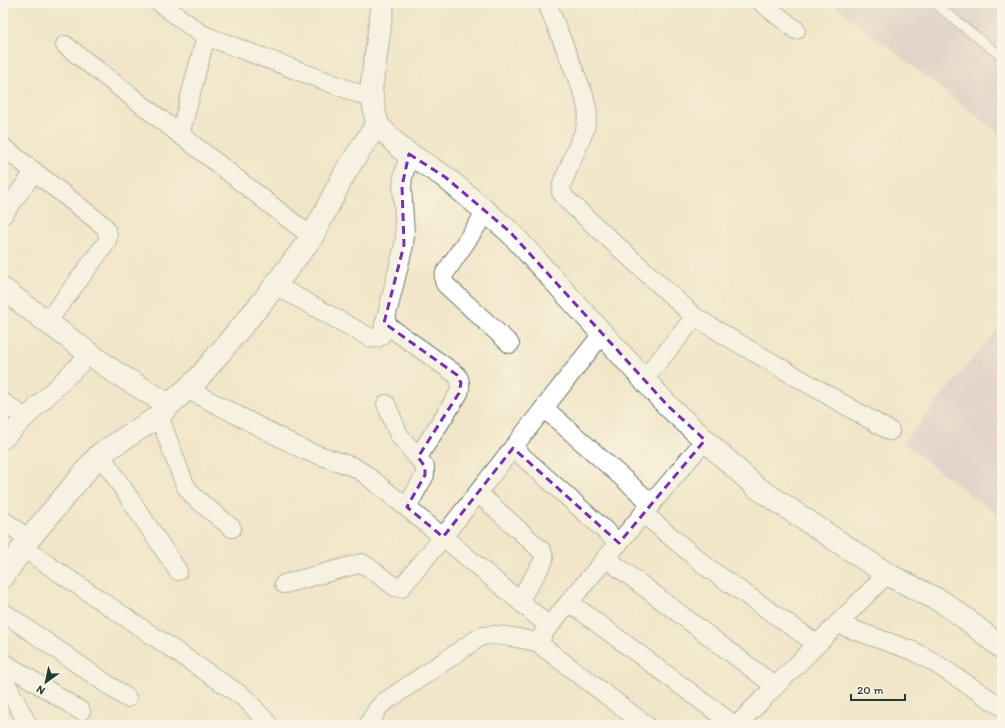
<svg xmlns="http://www.w3.org/2000/svg" width="1005" height="728" viewBox="0 0 1005 728" font-family="Itim,sans-serif">
<style>
.industrial{fill:#d2bdc8}
.lines{fill:none;stroke-linecap:round;stroke-linejoin:round}
.service-casing{stroke:#687868;stroke-width:10}
.minor-casing{stroke:#687868;stroke-width:20}
.tertiary-casing{stroke:#687868;stroke-width:24}
.secondary-casing{stroke:#687868;stroke-width:24}
.service{stroke:#fff;stroke-width:9}
.minor{stroke:#fff;stroke-width:18}
.tertiary{stroke:#fff;stroke-width:22}
.secondary{stroke:#fff;stroke-width:22}
.marked{fill:none;stroke:#7b2cbf;stroke-width:3;stroke-dasharray:8 5;stroke-linejoin:round}
</style>
<rect width="100%" height="100%" fill="#fcf5e5"/>
<filter id="ink" filterUnits="userSpaceOnUse"><feTurbulence type="fractalNoise" baseFrequency=".025" numOctaves="2"/><feDisplacementMap in="SourceGraphic" scale="8" xChannelSelector="R" yChannelSelector="G"/><feConvolveMatrix kernelMatrix="1 2 1 2 8 2 1 2 1" color-interpolation-filters="sRGB"/></filter>
<filter id="wash" filterUnits="userSpaceOnUse"><feTurbulence type="fractalNoise" baseFrequency=".012" numOctaves="4" result="noise"/><feDisplacementMap in="SourceGraphic" scale="16" xChannelSelector="R" yChannelSelector="G"/><feGaussianBlur stdDeviation="0.9" result="paint"/><feColorMatrix in="noise" values="0 0 0 0 0 0 0 0 0 0 0 0 0 0 0 0 0 1.4 0 .05"/><feComposite in="paint" operator="in"/></filter>
<g filter="url(#wash)">
<rect width="100%" height="100%" fill="#f1e6c9"/>
<g class="industrial">
<path d="M832 3H1002V136Z"/>
<path d="M1002 324V519L903 443Z"/>
</g>
</g>
<g filter="url(#ink)">
<g class="lines">
<defs>
<path id="service" d="M934 3 1002 57"/>
<g id="minor">
<path d="M160 3 197 31 206 36 373 99"/>
<path d="M547 3 584 95 588 113 585 129 562 184 561 192 569 202 695 317 738 343 890 431"/>
<path d="M762 3 796 30"/>
<path d="M65 45 312 237"/>
<path d="M180 135 206 36"/>
<path d="M3 147 104 226C109 235 110 237 104 246L47 322"/>
<path d="M486 212 445 273C443 278 443 281 446 285L510 344"/>
<path d="M3 215 34 172"/>
<path d="M275 285 371 338C376 339 379 339 382 334L404 245 405 234 402 186 403 177 409 154"/>
<path d="M384 323 457 375C461 382 461 386 459 393L418 457"/>
<path d="M644 379 695 317"/>
<path d="M187 389 304 450 354 467 365 474 443 537 549 626"/>
<path d="M3 402 25 418"/>
<path d="M386 404 399 435 422 463 425 467V475L407 507"/>
<path d="M544 408 652 504"/>
<path d="M159 416 185 485 194 497 232 528"/>
<path d="M3 440 90 354"/>
<path d="M513 448 619 543"/>
<path d="M100 454 178 571"/>
<path d="M478 493 542 551 544 557 543 562 519 601"/>
<path d="M644 514 708 568 817 644"/>
<path d="M3 520 29 539"/>
<path d="M23 548 239 694 247 700 269 725"/>
<path d="M606 558 775 686"/>
<path d="M284 584 362 563 375 572 395 587 401 588 443 537 602 334"/>
<path d="M569 602 734 725"/>
<path d="M3 612 127 698"/>
<path d="M837 624 913 651 930 660 1002 707"/>
<path d="M3 662 81 711"/>
<path d="M3 677 28 725"/>
<path d="M368 725 378 708 383 703 480 637C495 631 525 640 541 643"/>
<path d="M646 725 543 647C540 641 541 638 544 632L705 440"/>
<path d="M737 725 887 574"/>
</g>
<g id="tertiary">
<path d="M3 289 113 371 169 405 197 380 263 301 312 237 346 171 377 124"/>
<path d="M3 577 29 539 100 454 159 416 169 405"/>
</g>
<path id="secondary" d="M383 3 371 90 377 124 400 148 445 177 510 232 668 406 756 487 887 574 942 602 966 619 1002 648"/>
</defs>
<use href="#service" class="service-casing"/>
<use href="#minor" class="minor-casing"/>
<use href="#tertiary" class="tertiary-casing"/>
<use href="#secondary" class="secondary-casing"/>
<use href="#service" class="service"/>
<use href="#minor" class="minor"/>
<use href="#tertiary" class="tertiary"/>
<use href="#secondary" class="secondary"/>
</g>
</g>
<path d="M0 0H1005V728H0ZM409 154 445 177 510 232 668 406 705 440 619 543 513 448 443 537 407 507 425 475V467L418 457 459 393 461 383 457 375 384 323 404 245 402 186Z" fill="#f1e6c9" fill-opacity=".55" fill-rule="evenodd"/>
<path class="marked" d="M409 154 445 177 510 232 668 406 705 440 619 543 513 448 443 537 407 507 425 475V467L418 457 459 393 461 383 457 375 384 323 404 245 402 186Z"/>
<rect width="1005" height="728" fill="none" stroke="#fcf5e5" stroke-width="16"/>
<g transform="translate(46 682) rotate(213)" stroke="#fcf5e5" stroke-width="3" paint-order="stroke">
<path d="M0-3L7 15L0 10L-7 15Z" fill="#1f3d34"/>
<text y="-6" font-size="11" font-weight="bold" text-anchor="middle" fill="#1f3d34">N</text>
</g>
<path d="M851 694v6h54v-6" fill="none" stroke="#1f3d34" stroke-width="2"/>
<text x="857" y="694" font-size="12" fill="#1f3d34" stroke="#fcf5e5" stroke-width="3" paint-order="stroke">20 m</text>
</svg>
